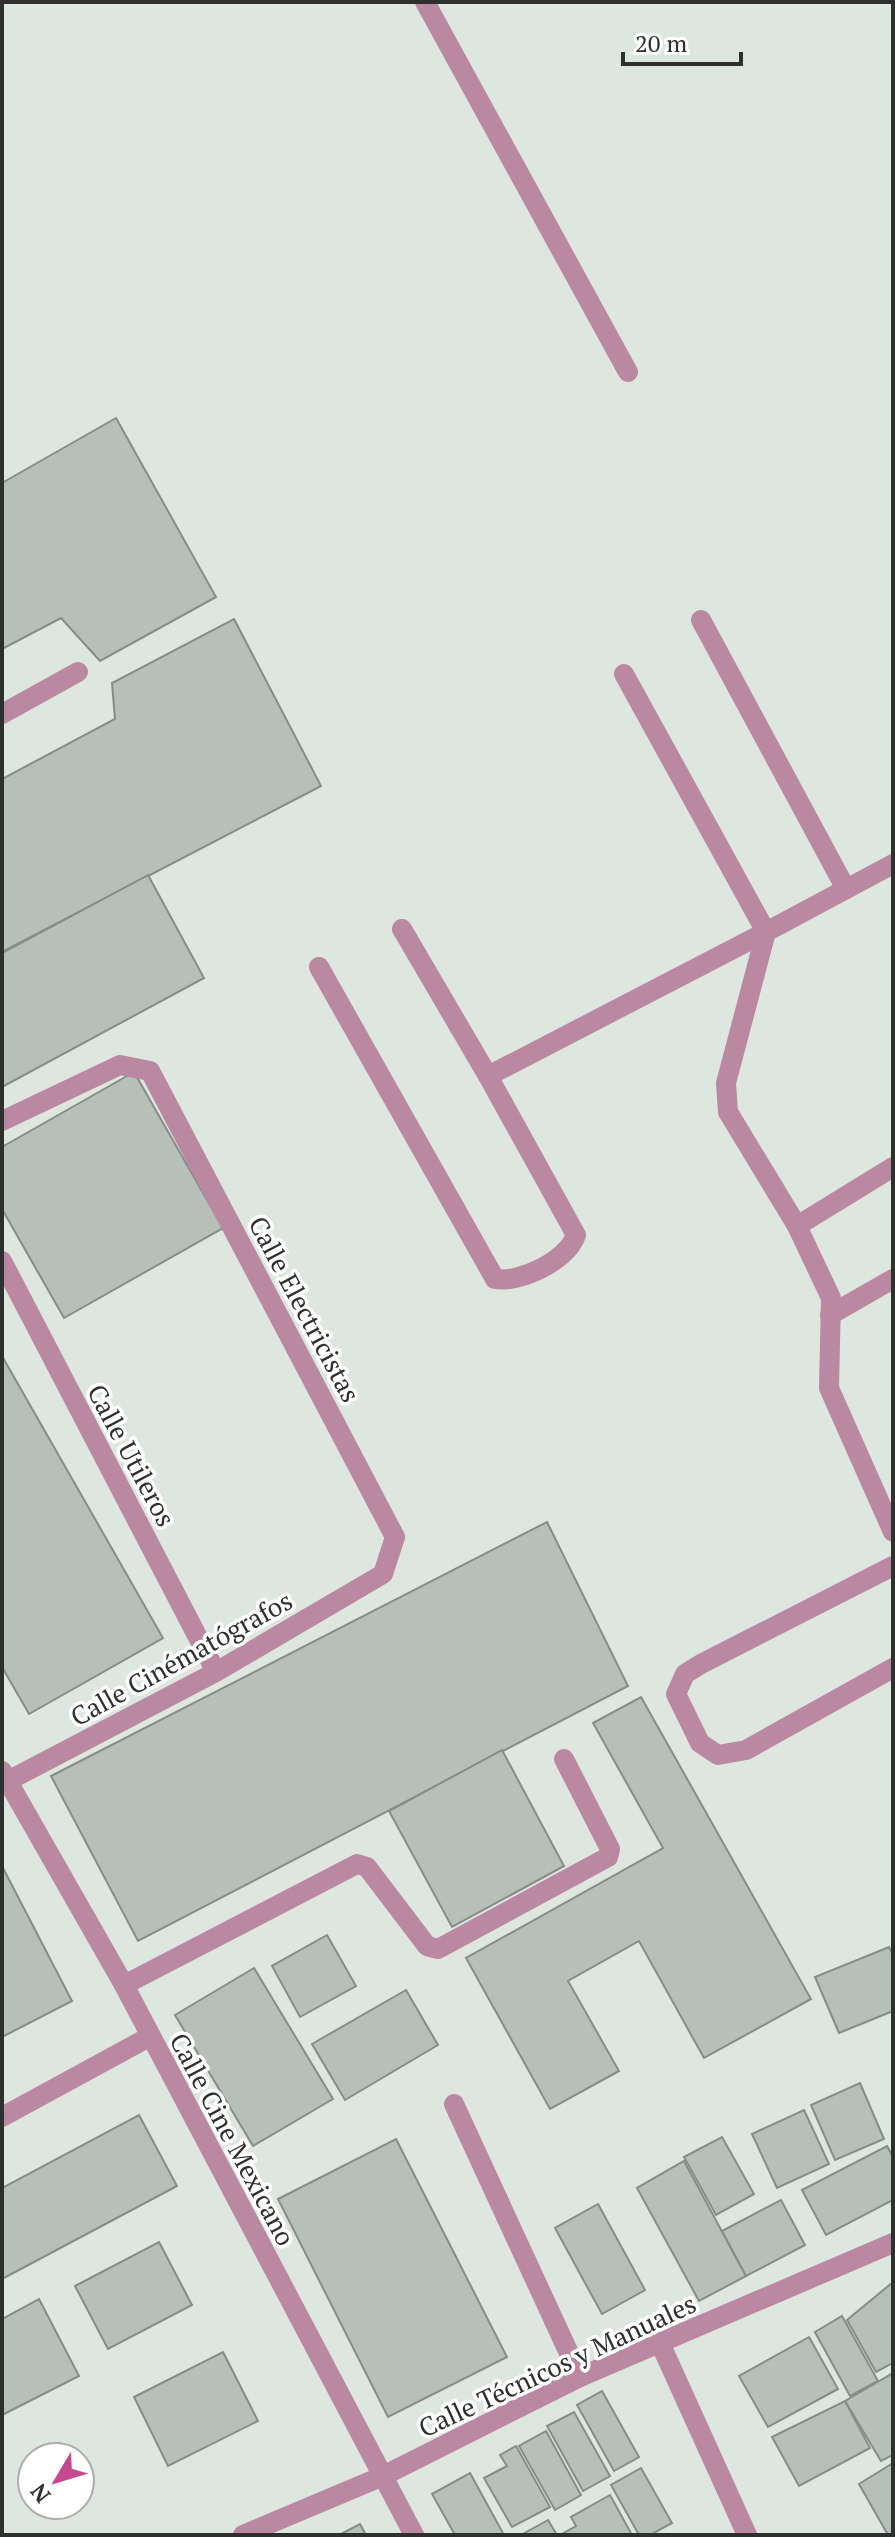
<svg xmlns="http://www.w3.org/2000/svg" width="895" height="2537" viewBox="0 0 895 2537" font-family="'PT Serif',serif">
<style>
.building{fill:#b7c0b8;stroke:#858d86;stroke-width:2}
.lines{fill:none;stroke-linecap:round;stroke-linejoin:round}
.minor{stroke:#bb88a1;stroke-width:20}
.labels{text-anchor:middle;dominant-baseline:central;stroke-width:7;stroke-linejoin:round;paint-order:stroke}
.street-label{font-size:26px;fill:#2d302e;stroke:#fff}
</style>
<rect width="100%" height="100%" fill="#dee7df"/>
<g class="building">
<path d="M116 418 216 597 100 661 61 618 2 649V483Z"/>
<path d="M234 619 321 786 2 952V779L115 719 112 683Z"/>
<path d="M148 875 204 978 2 1087V953Z"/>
<path d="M134 1072 223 1228 64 1318 2 1209V1147Z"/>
<path d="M2 1356 163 1638 29 1714 2 1667Z"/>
<path d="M547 1522 628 1686 138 1941 51 1776Z"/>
<path d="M641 1697 811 1999 704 2058 639 1941 568 1981 619 2071 550 2109 466 1958 663 1848 593 1723Z"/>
<path d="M502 1750 564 1866 452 1927 389 1811Z"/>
<path d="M2 1866 72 2001 2 2037Z"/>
<path d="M327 1935 356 1986 300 2017 272 1966Z"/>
<path d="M889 1947 893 1955V2011L839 2033 815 1977Z"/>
<path d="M254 1968 333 2099 253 2146 175 2015Z"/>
<path d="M406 1990 438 2045 345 2100 312 2044Z"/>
<path d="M860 2083 884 2139 835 2160 811 2105Z"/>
<path d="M804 2110 829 2164 777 2188 752 2134Z"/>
<path d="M139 2115 177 2186 2 2279V2188Z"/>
<path d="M722 2137 754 2194 716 2215 684 2157Z"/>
<path d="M396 2139 507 2357 388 2417 278 2199Z"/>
<path d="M887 2146 893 2157V2200L826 2235 802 2190Z"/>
<path d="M684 2161 746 2276 699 2301 637 2188Z"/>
<path d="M781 2200 805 2245 746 2276 722 2231Z"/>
<path d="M598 2204 645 2290 602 2314 555 2228Z"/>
<path d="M159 2242 192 2305 108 2349 75 2286Z"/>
<path d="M893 2282V2363L876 2372 847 2320Z"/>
<path d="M39 2299 79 2376 2 2415V2319Z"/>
<path d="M842 2316 878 2381 850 2396 815 2332Z"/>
<path d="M809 2337 838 2389 768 2427 739 2376Z"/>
<path d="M223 2352 258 2421 168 2466 134 2397Z"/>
<path d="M893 2373V2455L881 2461 845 2401Z"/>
<path d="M602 2391 639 2457 614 2471 577 2405Z"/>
<path d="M845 2401 870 2448 799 2486 772 2437Z"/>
<path d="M574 2412 610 2476 583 2491 547 2426Z"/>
<path d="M546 2431 581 2495 555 2510 519 2446Z"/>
<path d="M516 2446 550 2507 512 2527 484 2478 507 2466 500 2455Z"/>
<path d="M893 2463V2535H888L859 2484Z"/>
<path d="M641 2468 672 2523 650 2535H639L611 2485Z"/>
<path d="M470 2473 504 2535H455L432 2494Z"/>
<path d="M610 2495 632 2535H560L576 2526 571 2517Z"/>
<path d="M548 2520 557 2535H521Z"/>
<path d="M360 2524 366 2535H339Z"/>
</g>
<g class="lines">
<g class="minor">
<path d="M425 2 628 372"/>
<path d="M701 620 846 889"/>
<path d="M2 714 78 672"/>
<path d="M893 864 766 932 726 1083 728 1112 797 1226 831 1298 829 1388 893 1532"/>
<path d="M402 929 488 1076 766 932 624 674"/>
<path d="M319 967 495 1279C520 1283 567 1261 576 1235L488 1076"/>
<path d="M2 1121 120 1065 150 1071 395 1537 383 1574 216 1672 2 1784"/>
<path d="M797 1226 893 1167"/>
<path d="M2 1261 216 1672"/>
<path d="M830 1315 893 1279"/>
<path d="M893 1566 701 1664 685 1674 676 1694 700 1743 718 1755 746 1750 893 1668"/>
<path d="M2 1771 124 1985 414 2535"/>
<path d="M124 1985 357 1864 367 1867 427 1946 438 1949 608 1857 610 1849 564 1759"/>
<path d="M454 2104 580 2377"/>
<path d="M2 2117 149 2037"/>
<path d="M660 2343 747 2535"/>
<path d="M243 2535 383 2476 580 2377 893 2243"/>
</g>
</g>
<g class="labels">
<g class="street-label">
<text transform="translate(305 1309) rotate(62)">Calle Electricistas</text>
<text transform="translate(132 1455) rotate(62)">Calle Utileros</text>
<text transform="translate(181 1658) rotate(-29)">Calle Cinématógrafos</text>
<text transform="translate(233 2139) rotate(62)">Calle Cine Mexicano</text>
<text transform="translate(557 2365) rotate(-25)">Calle Técnicos y Manuales</text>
</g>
</g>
<rect width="895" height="2537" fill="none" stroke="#2d302e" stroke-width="8"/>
<g transform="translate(56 2481) rotate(232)"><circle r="38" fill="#ffffff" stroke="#abacab" stroke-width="2"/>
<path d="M0-6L14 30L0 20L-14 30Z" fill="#c74791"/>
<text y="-12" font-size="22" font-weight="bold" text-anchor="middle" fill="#2d302e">N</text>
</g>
<path d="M623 52v12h118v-12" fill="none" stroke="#2d302e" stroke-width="4"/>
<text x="635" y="52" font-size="24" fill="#2d302e" stroke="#ffffff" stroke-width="6" paint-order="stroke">20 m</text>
</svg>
